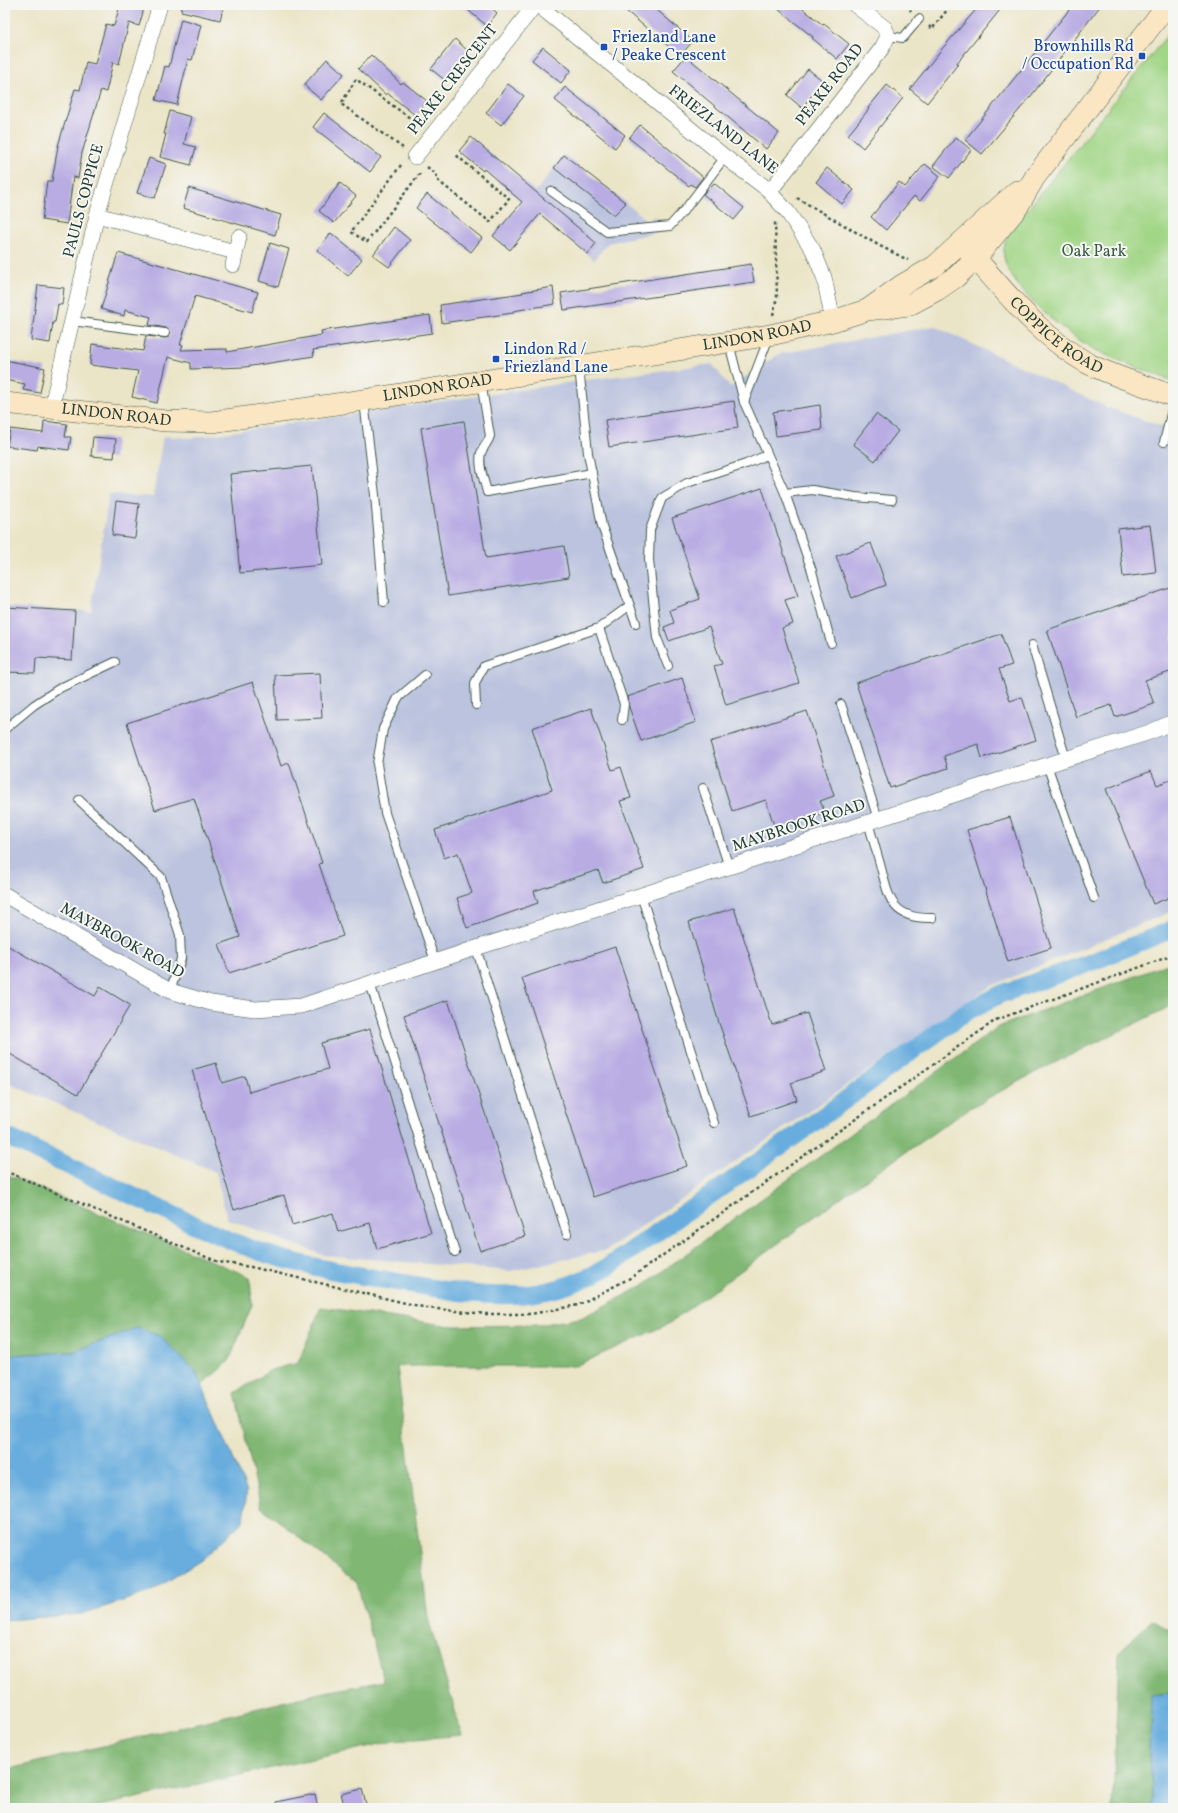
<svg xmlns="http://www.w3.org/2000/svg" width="1178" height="1813" viewBox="0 0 1178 1813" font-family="Vollkorn,serif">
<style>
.industrial{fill:#bbc3de}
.green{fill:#a1d686;stroke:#608a5d}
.forest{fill:#80b773;stroke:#507a54}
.water{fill:#69adde;stroke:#447589}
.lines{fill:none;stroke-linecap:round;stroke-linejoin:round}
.canal{stroke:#69adde;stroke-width:18}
.building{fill:#b8ace3}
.lane-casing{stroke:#3e564a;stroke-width:10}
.street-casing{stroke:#3e564a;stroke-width:16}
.secondary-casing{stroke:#3e564a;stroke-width:22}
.path{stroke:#3e564a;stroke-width:2.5;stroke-dasharray:3 3;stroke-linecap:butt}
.lane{stroke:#fff;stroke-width:8}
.street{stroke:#fff;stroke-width:15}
.secondary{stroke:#fbe6c4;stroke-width:21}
.transit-dot{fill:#1a4fb4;stroke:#f6f6f2;stroke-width:1.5}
.labels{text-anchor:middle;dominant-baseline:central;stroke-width:4;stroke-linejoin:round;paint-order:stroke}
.transit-label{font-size:16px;fill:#164399;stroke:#f6f6f2;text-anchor:start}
.street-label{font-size:16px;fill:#1f3d34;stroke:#f6f6f2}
.park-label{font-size:16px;fill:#395c44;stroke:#f6f6f2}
</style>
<rect width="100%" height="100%" fill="#f6f6f2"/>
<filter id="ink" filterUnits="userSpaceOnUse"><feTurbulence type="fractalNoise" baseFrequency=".025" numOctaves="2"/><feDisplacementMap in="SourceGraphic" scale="8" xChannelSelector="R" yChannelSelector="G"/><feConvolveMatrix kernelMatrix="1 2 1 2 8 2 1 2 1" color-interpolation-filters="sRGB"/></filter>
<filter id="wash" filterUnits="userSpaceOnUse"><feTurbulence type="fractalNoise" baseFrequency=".012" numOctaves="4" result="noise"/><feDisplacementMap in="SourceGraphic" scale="16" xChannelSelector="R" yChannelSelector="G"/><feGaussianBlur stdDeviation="0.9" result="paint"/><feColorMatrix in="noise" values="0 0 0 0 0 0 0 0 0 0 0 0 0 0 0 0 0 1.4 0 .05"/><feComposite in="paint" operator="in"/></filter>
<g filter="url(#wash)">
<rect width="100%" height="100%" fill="#ebe5c8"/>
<g class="industrial">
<path d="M564 155 641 215 647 223 654 216 670 229 608 243 594 260 527 203Z"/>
<path d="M934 326 1109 408 1173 430V911L991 986 607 1250 511 1271 323 1255 227 1219 216 1172 5 1082V607L91 611 109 494 153 497 163 436 190 438 587 380 712 364 730 387 779 354Z"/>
</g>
<path class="green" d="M1173 28V381C1147 371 1119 362 1094 349 1067 334 1009 289 1004 257 1003 248 1005 242 1008 234Z"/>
<g class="forest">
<path d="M1173 962V1005L1036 1072 968 1109 851 1190 668 1324 575 1366H397L428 1618 462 1735 394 1741 91 1808H5V1770L320 1693 384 1681 357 1583 261 1507 235 1393 271 1370 298 1363 321 1307 451 1326 538 1325 581 1318 642 1286 998 1027Z"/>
<path d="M5 1174 250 1277 252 1305 229 1361 202 1385 195 1371 137 1328 73 1352 5 1355Z"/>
<path d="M1152 1620 1173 1632V1693L1152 1695 1150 1757 1153 1808H1113L1119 1652Z"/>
</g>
<g class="water">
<path d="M137 1328 160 1336 195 1371 202 1385 247 1491 243 1521 203 1559 150 1592 82 1614 5 1620V1355L73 1352Z"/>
<path d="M1173 1693V1808H1153L1150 1757 1151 1695Z"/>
</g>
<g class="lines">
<path class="canal" d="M5 1136C58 1161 112 1186 165 1211 204 1229 245 1249 287 1260 327 1271 369 1277 410 1284 483 1297 541 1307 609 1266L808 1127 966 1012 1001 994 1087 964 1173 929"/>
</g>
<g id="blocks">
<g class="building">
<path d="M120 5H145L139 26 129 23 119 64 113 62 106 92 101 90 82 153 78 178 73 177 67 224 42 220 47 181H52L58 146 75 89 80 90 86 62 95 64 106 24 114 26Z"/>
<path d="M182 5H224L220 20 181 11Z"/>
<path d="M462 5H488L497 13 487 26Z"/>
<path d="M619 5H651L693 41 680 56Z"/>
<path d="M773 5H798L823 25 824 24 849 44 837 59 812 38 813 37Z"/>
<path d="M980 5H1004L957 63 958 64 927 103 910 89 941 50Z"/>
<path d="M1073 5H1101L1031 96 982 154 965 140Z"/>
<path d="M181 19 201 25 192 60 188 59 177 105 156 100 165 66 169 67Z"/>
<path d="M455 39 469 52 446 81 431 69Z"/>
<path d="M543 47 571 70 561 83 532 60Z"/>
<path d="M371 55 401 84 403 82 427 101 415 115 387 93 386 95 358 69Z"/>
<path d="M686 56 779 133 766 149 673 71Z"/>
<path d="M327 59 344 74 321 100 304 85Z"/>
<path d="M808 69 823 81 802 108 787 95Z"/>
<path d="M508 84 524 96 501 125 486 113Z"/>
<path d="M887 85 903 98 863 148 848 135 869 109 868 108Z"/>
<path d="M565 87 625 135 615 148 555 100Z"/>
<path d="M170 111 191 117 184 144 196 147 191 165 160 157 166 134H164Z"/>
<path d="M324 113 381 157 370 172 313 127Z"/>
<path d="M640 125 703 177 695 187 691 184 689 186 629 138Z"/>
<path d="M471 137 596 243 588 254 540 214 510 250 493 236 522 202 484 169 483 171 459 151Z"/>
<path d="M956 137 971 150 949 178 933 166Z"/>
<path d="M564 155 626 203 614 215 554 168Z"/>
<path d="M149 158 166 164 155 198 137 193Z"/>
<path d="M925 164 940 176 920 201 914 196 886 230 871 217 899 182 905 187Z"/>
<path d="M827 168 854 190 842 204 816 182Z"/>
<path d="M340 183 356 196 334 223 319 211Z"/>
<path d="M714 183 744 208 734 220 703 194Z"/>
<path d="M189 188 281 215 275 235 183 208Z"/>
<path d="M427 194 482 238 471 252 416 208Z"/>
<path d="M394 227 410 240 389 267 373 255Z"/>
<path d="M331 233 362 259 348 276 317 250Z"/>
<path d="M270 243 289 249 278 287 259 281Z"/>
<path d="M118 253 258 292 252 312 195 296 180 345H183L181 350 227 349V352L322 335 321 331 430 315 432 333 313 350 314 356 245 367 191 369V363L168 357 157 403 132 397 138 371 90 365 92 344 143 351 146 336 165 338 169 337 170 333 166 328 149 325 151 317 125 310 124 316 101 309Z"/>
<path d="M751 264 754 282 564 310 561 293Z"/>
<path d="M38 285 64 288 62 305 58 304 55 322H53L50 343 31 340Z"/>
<path d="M553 287 555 304 513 311V313L442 323 440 305 523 293 522 292Z"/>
<path d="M5 360 45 368 40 393 23 390 25 384 5 380Z"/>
<path d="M734 401 738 428 609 447 605 420Z"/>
<path d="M820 405 822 430 776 436 773 412Z"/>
<path d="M876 414 898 431 875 461 853 444Z"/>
<path d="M44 421 67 424 65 437H71L69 450 38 446 37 450 7 446 10 429 43 433Z"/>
<path d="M464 421 486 558 564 546 569 577 448 596 421 428Z"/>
<path d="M93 437 116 439 114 458 91 456Z"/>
<path d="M312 466 322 565 240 573 230 474Z"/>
<path d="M762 488 798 596 785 600 793 624 782 628 799 683 726 705 714 666 722 664 709 627 669 641 664 627 674 623 670 610 700 599 672 518Z"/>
<path d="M116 501 139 504 135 538 112 535Z"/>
<path d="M1150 525 1156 573 1123 577 1118 529Z"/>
<path d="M871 543 886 585 852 598 836 556Z"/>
<path d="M1173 587V671L1145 680 1154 704 1115 717 1111 705 1076 717 1047 630Z"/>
<path d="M5 607 75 611 72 660 36 658 35 673 5 672Z"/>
<path d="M1001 634 1012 665 999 669 1010 701 1022 697 1036 740 982 758 978 744 944 756 948 768 890 788 856 683Z"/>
<path d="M320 673 322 718 277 720 275 675Z"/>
<path d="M682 678 696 722 641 741 629 707 627 697Z"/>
<path d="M253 682 281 766 289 763 322 863 319 864 343 936 229 973 219 944 240 937 194 798 155 810 127 723Z"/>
<path d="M591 708 612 770 621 767 631 798 620 801 644 869 603 883 598 870 534 891 538 903 467 928 457 898 472 893 458 853 444 858 435 830 552 790 532 728Z"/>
<path d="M807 711 834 796 820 801 825 813 775 829 766 800 732 811 710 742Z"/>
<path d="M1151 771 1157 785 1173 779V896L1153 904 1106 789Z"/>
<path d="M1010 817 1051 948 1008 962 967 830Z"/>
<path d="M734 908 772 1025 807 1013 826 1071 791 1083 797 1100 751 1116 719 1023 689 922Z"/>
<path d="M5 944 95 996 100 987 130 1005 78 1094 5 1051Z"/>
<path d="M615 947 687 1166 593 1197 522 978Z"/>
<path d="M448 1000 525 1236 480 1251 404 1015Z"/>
<path d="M370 1029 431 1233 377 1249 370 1223 338 1232 333 1213 292 1225 284 1195 234 1210 192 1070 216 1063 222 1083 245 1076 249 1092 328 1069 321 1043Z"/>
<path d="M362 1789 367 1808H345L341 1794Z"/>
<path d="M315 1794 318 1808H277L276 1802Z"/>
</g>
</g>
</g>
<g filter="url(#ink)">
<use href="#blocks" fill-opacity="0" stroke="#3e564a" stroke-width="1"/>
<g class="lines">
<defs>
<g id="lane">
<path d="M888 36 903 38 919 19"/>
<path d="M551 191 607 232 670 226 686 208 725 157"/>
<path d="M72 321 165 333"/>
<path d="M729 343 744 402 785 493 812 571 831 643"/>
<path d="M579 367 588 453 602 526 636 623"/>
<path d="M481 382 490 436C488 443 483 447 481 453 478 465 484 480 487 492L592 473"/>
<path d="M364 401 375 495 384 602"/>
<path d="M744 402 769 337"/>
<path d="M1164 442 1173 406"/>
<path d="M785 493 812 490 855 497 892 500"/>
<path d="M599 628 624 704 622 720"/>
<path d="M1032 645 1066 759"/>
<path d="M668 666 657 638 649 560 650 530 662 498 687 483 746 464 767 455"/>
<path d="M425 675 398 698 383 729 377 764 385 813 435 961"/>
<path d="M841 704 878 819"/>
<path d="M476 705 475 683 484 666 599 628 629 606"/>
<path d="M5 729 34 705 60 688 115 662"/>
<path d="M1047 765 1094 898"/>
<path d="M703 788 729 867"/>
<path d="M79 800 161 877 180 935 181 959 170 991"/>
<path d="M868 822C872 836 876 850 880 864 889 897 890 919 932 918"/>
<path d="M641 895 714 1123"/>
<path d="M476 948 567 1234"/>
<path d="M370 983 455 1252"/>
</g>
<g id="street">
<path d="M538 5 725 157 770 191 773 196 787 211 813 250 824 277 833 321"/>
<path d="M415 157 535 5"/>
<path d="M770 191 882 48 888 36 885 28 855 5"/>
<path d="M97 215 235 252"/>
<path d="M233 265 239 237"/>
<path d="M51 409 97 215 160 5"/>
<path d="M5 895 170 991 211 1003 255 1009 301 1006 476 948 1150 732 1173 722"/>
</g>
<g id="secondary">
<path id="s1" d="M962 243C1001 286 1036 334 1087 363 1114 377 1145 385 1173 396"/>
<path d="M870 308 902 285 935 266 1017 191"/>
<path id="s2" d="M5 403 166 421 212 422 364 400 729 342 770 335 833 321 867 310 909 305 937 290 956 277 976 258 1017 208 1035 177 1167 5"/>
</g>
</defs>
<use href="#lane" class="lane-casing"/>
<use href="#street" class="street-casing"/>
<use href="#secondary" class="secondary-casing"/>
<g class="path">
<path d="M906 5 911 11"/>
<path d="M929 26 932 29 951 5"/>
<path d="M403 148 341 104 356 79 414 121"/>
<path d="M401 165 351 232 367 242 421 172"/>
<path d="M427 167 436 174 437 180 490 222 509 199 456 155"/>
<path d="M797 198 880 246 908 260"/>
<path d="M773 315 777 297 775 222"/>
<path d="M5 1171 196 1253 219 1262 251 1267 427 1308 486 1314H531L578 1305 632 1277 996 1020 1173 955"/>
</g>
<use href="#lane" class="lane"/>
<use href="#street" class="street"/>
<use href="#secondary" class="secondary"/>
</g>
</g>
<g class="transit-dot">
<rect x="600" y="43" width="8" height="8" rx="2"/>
<rect x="1138" y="52" width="8" height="8" rx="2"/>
<rect x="492" y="355" width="8" height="8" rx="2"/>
</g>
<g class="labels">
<g class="transit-label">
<text x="612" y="38">Friezland Lane<tspan x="612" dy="18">/ Peake Crescent</tspan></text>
<text x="1134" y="47" text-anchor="end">Brownhills Rd<tspan x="1134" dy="18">/ Occupation Rd</tspan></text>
<text x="504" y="350">Lindon Rd /<tspan x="504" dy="18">Friezland Lane</tspan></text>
</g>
<g class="street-label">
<text transform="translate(453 80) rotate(-52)">PEAKE CRESCENT</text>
<text transform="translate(830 85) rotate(-52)">PEAKE ROAD</text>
<text transform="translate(723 130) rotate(38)">FRIEZLAND LANE</text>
<text transform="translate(84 201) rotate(-75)">PAULS COPPICE</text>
<text stroke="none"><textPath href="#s1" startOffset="133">COPPICE ROAD</textPath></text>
<text stroke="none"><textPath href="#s2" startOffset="760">LINDON ROAD</textPath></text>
<text stroke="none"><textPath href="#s2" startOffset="436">LINDON ROAD</textPath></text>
<text stroke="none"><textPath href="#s2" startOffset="112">LINDON ROAD</textPath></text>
<text transform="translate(799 826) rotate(-18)">MAYBROOK ROAD</text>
<text transform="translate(122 941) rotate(29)">MAYBROOK ROAD</text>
</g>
<g class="park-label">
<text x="1094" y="252">Oak Park</text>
</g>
</g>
<rect width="1178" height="1813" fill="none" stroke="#f6f6f2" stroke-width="20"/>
</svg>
